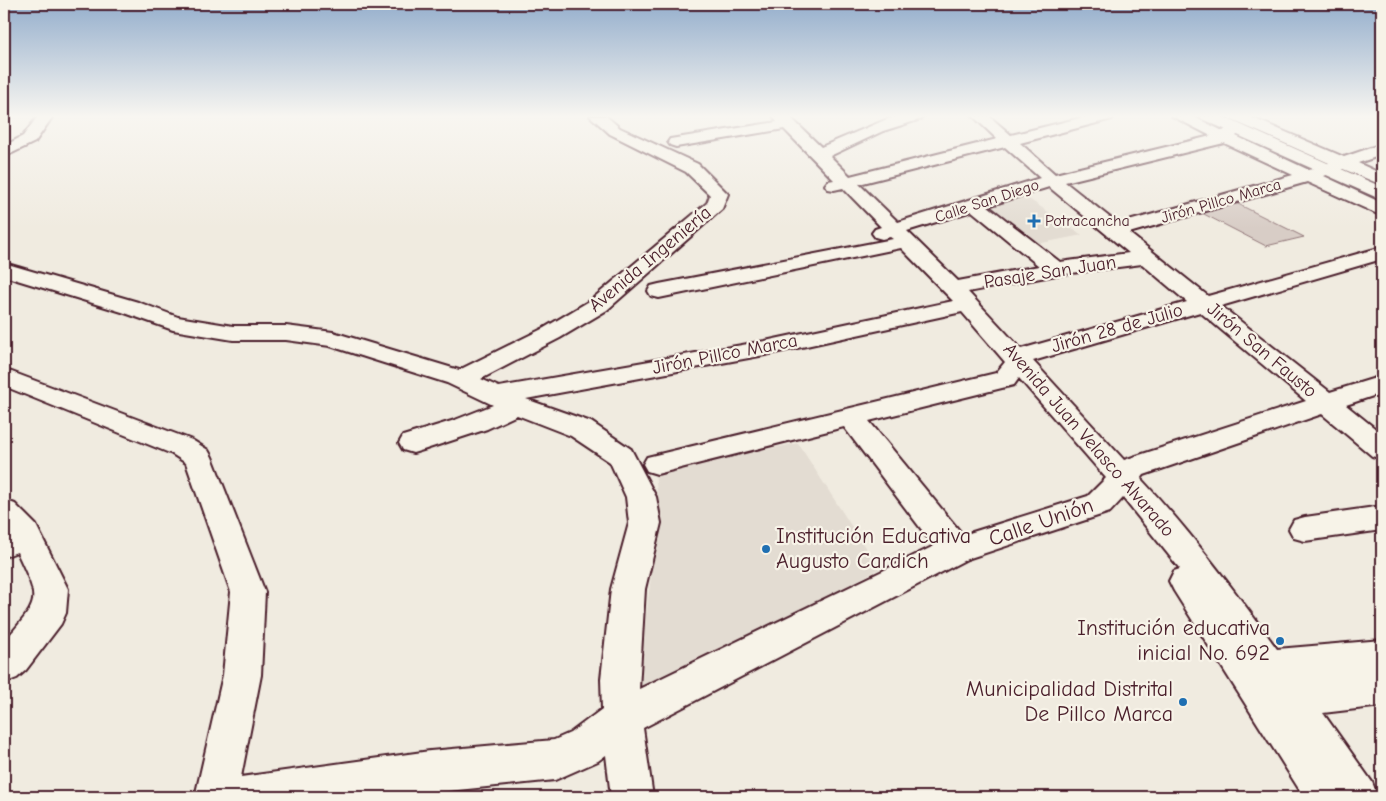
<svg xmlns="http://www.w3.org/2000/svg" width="1386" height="801" viewBox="0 0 1386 801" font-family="'Comic Neue',sans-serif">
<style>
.built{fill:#e3dcd2}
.green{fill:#d8cdc6;stroke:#917678}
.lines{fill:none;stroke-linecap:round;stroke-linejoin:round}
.minor-casing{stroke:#4a1f2b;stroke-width:4}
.highway-casing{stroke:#4a1f2b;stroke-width:3}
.minor{fill:#f7f3e8;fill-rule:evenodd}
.highway{fill:#f7f3e8;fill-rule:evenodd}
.poi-dot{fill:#1f6fb2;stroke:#f7f3e8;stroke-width:2}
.labels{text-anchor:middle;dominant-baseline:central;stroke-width:4.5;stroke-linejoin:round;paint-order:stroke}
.far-street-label{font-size:16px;fill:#4a1f2b;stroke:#f7f3e8}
.far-poi-label{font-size:16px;fill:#4a1f2b;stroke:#f7f3e8;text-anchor:start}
.street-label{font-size:19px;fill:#4a1f2b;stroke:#f7f3e8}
.near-street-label{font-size:22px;fill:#4a1f2b;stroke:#f7f3e8}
.near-poi-label{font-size:22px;fill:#4a1f2b;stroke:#f7f3e8;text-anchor:end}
</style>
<rect width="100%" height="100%" fill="#f0ebe0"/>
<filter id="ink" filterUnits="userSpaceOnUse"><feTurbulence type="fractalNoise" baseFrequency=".02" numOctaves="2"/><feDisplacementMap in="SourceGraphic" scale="10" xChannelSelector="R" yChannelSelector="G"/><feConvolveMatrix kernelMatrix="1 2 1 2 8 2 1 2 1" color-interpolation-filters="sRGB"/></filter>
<g filter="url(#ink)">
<g class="built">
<path d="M1023 195 1082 235 1037 244 989 208Z"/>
<path d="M798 443 879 569 636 696 659 512 655 472Z"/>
</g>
<path class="green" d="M1232 201 1304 237 1266 246 1198 211Z"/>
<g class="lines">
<defs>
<g id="minor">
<path d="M38 116H53L35 142 4 157V146L23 136Z"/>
<path d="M590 116H606L620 128 698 164 728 194 722 209 607 310 560 338 481 379 499 387 765 341 953 301 901 248 659 298 651 296 648 291 651 286 659 284 893 239 890 237 882 239 875 237 872 233 875 229 881 227 843 188 834 190 828 189 825 185 828 181 834 180 784 129 676 147 670 145 668 142 670 139 777 122 773 116H789L821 147 885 120 897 116H923L921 119 883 131 830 156 850 176 997 139 973 116H989L1011 135 1088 116H1114L1112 119 1020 143 1055 174 1211 136 1172 116H1192L1223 131 1231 125H1241L1244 128 1236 136 1309 170 1329 163 1230 119 1228 116H1248L1344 157 1382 144V155L1358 163 1382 174V185L1343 169 1324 176 1382 203V216L1307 182 1129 233 1208 296 1382 247V259L1221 306 1330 392 1382 376V393L1346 405 1382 434V459L1372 456 1322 414 1144 475 1141 479C1191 532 1234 590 1277 649L1382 640V706L1323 713 1372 782 1378 797H1304L1174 591 1169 581 1174 571 1180 569 1123 498 1110 512 967 559 643 728 653 797H611L606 755 598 761 555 780 390 797H195L223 675 231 592 186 463 172 454 4 386V369L192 440 208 450 212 457 265 592 261 675 241 777 430 751 554 740 570 733 602 709 601 679 611 589 629 523 626 497 610 462 571 436 517 415 487 429 423 450 413 453 403 450 399 443 403 436 455 420 493 405 447 383 330 346 286 340H233L173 330 122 312 4 276V263L138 302 178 317 233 326H286L333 332 459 370 544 328 591 300 707 203 710 195 686 172 610 134ZM1224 143 1293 175 1118 224 1065 182ZM1005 147 1040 178 898 222 859 184ZM1049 187 1129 253 1060 262 988 206ZM972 211 1039 266 958 281 907 231ZM1142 264 1187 302 1021 349 968 292 1056 275ZM962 312 1005 362 996 373 647 457 643 464 647 471 657 474 844 427 934 546 639 689 645 589 661 523 656 497 631 449 591 422 526 399 765 355ZM1200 312 1306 401 1124 460 1033 361ZM1019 378 1106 478 1088 496 963 535 869 421 1014 385Z"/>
<path d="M4 500 15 504 36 525 68 589 66 613 61 624 26 670 17 678 4 683V642C40 599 41 604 17 552L4 557Z"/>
<path d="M1382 506V530L1305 541 1294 538 1289 529 1294 520 1305 517Z"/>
</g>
<path id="highway" d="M1200 116H1221L1382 187V200L1202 119Z"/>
</defs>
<use href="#minor" class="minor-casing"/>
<use href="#highway" class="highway-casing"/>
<use href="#minor" class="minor"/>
<use href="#highway" class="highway"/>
</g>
</g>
<linearGradient id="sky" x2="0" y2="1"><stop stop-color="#94aecc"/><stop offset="0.51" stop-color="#f8f6f1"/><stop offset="1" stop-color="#f8f6f1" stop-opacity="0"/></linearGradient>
<rect width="1386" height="228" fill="url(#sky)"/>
<g class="poi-dot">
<path d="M1031.5 213.5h5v5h5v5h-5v5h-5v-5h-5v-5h5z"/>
<circle cx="766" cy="549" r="5"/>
<circle cx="1280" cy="641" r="5"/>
<circle cx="1183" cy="702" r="5"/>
</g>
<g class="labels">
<g class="far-street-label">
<text transform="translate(987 201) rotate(-18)">Calle San Diego</text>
<text transform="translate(1221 201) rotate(-16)">Jirón Pillco Marca</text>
</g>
<g class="far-poi-label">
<text x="1045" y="221">Potracancha</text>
</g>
<g class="street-label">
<text transform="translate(650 259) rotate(-40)">Avenida Ingeniería</text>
<text transform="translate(1050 272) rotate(-9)">Pasaje San Juan</text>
<text transform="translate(1117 328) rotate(-16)">Jirón 28 de Julio</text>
<text transform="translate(1262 350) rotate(40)">Jirón San Fausto</text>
<text transform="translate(725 354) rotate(-11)">Jirón Pillco Marca</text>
<text transform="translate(1089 440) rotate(49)">Avenida Juan Velasco Alvarado</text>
</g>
<g class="near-street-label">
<text transform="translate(1041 522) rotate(-19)">Calle Unión</text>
</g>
<g class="near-poi-label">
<text x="776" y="536" text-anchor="start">Institución Educativa<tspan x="776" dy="25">Augusto Cardich</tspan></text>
<text x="1270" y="628">Institución educativa<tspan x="1270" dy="25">inicial No. 692</tspan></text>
<text x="1173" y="689">Municipalidad Distrital<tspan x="1173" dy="25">De Pillco Marca</tspan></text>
</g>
</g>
<rect width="1386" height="801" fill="none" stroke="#f7f3e8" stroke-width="20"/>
<rect x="10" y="10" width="1366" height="781" fill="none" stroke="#4a1f2b" stroke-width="2" filter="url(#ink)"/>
</svg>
